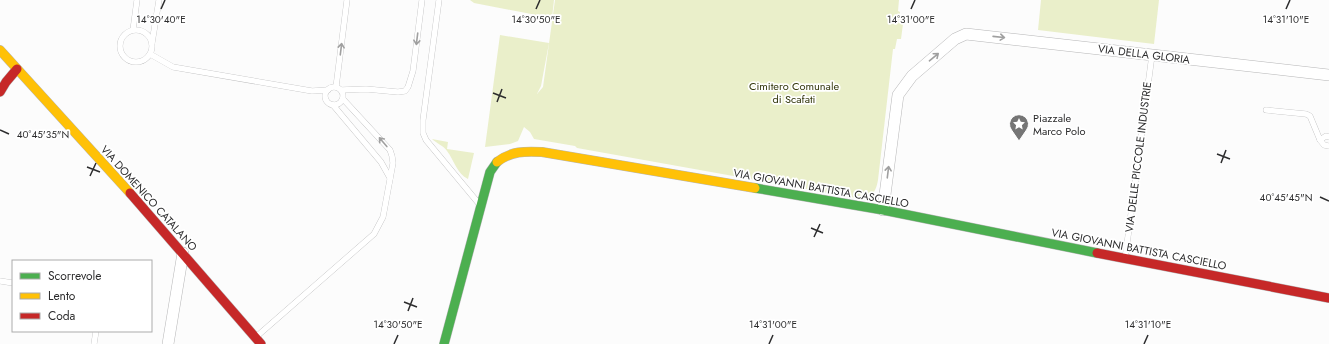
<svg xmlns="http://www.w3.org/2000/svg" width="1329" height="344" viewBox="0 0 1329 344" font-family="Jost,sans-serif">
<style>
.green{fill:#eaefca}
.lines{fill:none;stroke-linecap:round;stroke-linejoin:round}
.lane-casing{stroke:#b6b6b7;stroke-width:6}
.street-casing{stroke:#b6b6b7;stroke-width:12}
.fast-casing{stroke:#b6b6b7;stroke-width:10}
.slow-casing{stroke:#b6b6b7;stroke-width:10}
.jam-casing{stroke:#b6b6b7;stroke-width:10}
.lane{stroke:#fff;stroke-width:5.5}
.street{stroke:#fff;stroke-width:11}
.fast{stroke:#4caf50;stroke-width:9}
.slow{stroke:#ffc107;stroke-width:9}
.jam{stroke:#c62828;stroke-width:9}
.oneway{stroke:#a0a0a0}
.ticks{fill:none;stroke:#2c2c2d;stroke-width:1.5}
.labels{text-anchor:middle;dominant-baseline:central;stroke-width:3.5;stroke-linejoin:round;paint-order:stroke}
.street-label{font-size:11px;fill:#2c2c2d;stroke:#fff}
.park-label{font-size:11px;fill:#32360b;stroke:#fff}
.poi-label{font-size:11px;fill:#2c2c2d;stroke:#fff;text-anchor:start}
.ticks-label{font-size:10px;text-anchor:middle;fill:#2c2c2d;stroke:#fff;stroke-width:3.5;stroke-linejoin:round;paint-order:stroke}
</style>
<rect width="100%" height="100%" fill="#fcfcfc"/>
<g class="green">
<path d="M470 0H554L552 18 474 3Z"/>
<path d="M555 0H899L898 11 900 12 899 23 903 24 901 39H897L895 49H893L878 180C876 191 873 197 862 199L577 148 575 146 534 139 530 132 524 127 518 141 510 144 485 147 500 35 549 43 541 86 537 94 543 87Z"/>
<path d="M1041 0H1159L1154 44 1038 30Z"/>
<path d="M432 139 448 142 447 149 474 153 468 179C457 174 454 160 447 151 444 146 436 143 432 139Z"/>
</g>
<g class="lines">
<defs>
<g id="lane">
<path d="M439 0 423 120V133L426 140 480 205"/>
<path d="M133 30 137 0"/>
<circle cx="136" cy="46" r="16"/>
<path d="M152 43 159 0"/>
<path d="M150 54 173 67 312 91 328 90"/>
<path d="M336 87 347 0"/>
<circle cx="334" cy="96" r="9"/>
<path d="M341 90 366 89 398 92 405 91 408 87 413 71 422 0"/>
<path d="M333 105 381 162 390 178"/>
<path d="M1266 110 1306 114 1310 116 1320 140 1324 145 1329 146"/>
<path d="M1320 140 1326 136 1329 137"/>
<path d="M1125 259 1152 55"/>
<path d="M0 281 13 283"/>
<path d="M256 337 374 234 383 217 393 163 392 156 390 150 343 99"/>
<path d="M94 344 96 331"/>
</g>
<g id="street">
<path d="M883 210 898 95 912 76 955 39 966 34 1329 75"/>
<path d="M168 344 183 253"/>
</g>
<g id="fast">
<path d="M755 188 883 210 1097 253"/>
<path d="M444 344 490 172 497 162"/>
</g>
<g id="slow">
<path d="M0 50 130 193"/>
<path d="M497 162C511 151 525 151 542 152L755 188"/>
</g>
<g id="jam">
<path d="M0 92 6 82 17 69"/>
<path d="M130 193 261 344"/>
<path d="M1097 253 1329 298"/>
</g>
</defs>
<use href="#lane" class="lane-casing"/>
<use href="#street" class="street-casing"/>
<use href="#fast" class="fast-casing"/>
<use href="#slow" class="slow-casing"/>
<use href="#jam" class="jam-casing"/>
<use href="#lane" class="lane"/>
<use href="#street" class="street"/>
<use href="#fast" class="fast"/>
<use href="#slow" class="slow"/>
<use href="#jam" class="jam"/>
</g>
<defs><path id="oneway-shaft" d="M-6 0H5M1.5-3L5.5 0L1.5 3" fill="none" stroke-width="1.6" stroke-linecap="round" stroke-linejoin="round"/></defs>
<g class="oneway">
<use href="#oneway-shaft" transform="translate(999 37) rotate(6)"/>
<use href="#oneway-shaft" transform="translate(417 39) rotate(97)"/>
<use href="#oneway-shaft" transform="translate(341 49) rotate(-83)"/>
<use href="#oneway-shaft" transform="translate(934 57) rotate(-40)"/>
<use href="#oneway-shaft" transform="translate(383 142) rotate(-130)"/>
<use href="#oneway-shaft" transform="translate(888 172) rotate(-83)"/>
</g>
<path class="ticks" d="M161 9 165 0M536 9 540 0M911 9 915 0M1286 9 1290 0M493 93 506 98M497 102 502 89M0 130 9 134M1217 154 1230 159M1221 163 1226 150M87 167 100 172M90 176 96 163M1320 197 1329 201M811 228 823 233M814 237 820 224M404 302 417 307M408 311 413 298M394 344 398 335M769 344 773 335M1144 344 1148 335"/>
<defs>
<symbol id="sight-pin" viewBox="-11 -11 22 30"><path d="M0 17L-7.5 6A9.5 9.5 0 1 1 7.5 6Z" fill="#757575" stroke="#fff"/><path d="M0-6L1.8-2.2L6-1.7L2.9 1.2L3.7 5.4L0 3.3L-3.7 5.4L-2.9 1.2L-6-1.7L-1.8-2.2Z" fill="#fff"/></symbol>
</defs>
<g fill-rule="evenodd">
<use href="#sight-pin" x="1008" y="113" width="22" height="30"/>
</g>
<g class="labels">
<g class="street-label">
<text transform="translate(1144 54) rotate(7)">VIA DELLA GLORIA</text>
<text transform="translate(1138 157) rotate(-83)">VIA DELLE PICCOLE INDUSTRIE</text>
<text transform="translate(821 188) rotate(10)">VIA GIOVANNI BATTISTA CASCIELLO</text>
<text transform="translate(149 198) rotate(48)">VIA DOMENICO CATALANO</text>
<text transform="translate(1139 249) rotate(11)">VIA GIOVANNI BATTISTA CASCIELLO</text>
</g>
<g class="park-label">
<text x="794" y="86">Cimitero Comunale<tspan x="794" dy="13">di Scafati</tspan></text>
</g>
<g class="poi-label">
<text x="1033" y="118">Piazzale<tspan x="1033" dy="13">Marco Polo</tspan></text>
</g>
</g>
<g class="ticks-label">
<text x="161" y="23">14°30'40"E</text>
<text x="536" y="23">14°30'50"E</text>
<text x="911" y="23">14°31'00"E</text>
<text x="1286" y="23">14°31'10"E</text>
<text x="43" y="138">40°45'35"N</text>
<text x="1286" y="201">40°45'45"N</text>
<text x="398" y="328">14°30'50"E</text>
<text x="773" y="328">14°31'00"E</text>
<text x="1148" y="328">14°31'10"E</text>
</g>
<rect x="12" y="260" width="140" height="72" fill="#ffffff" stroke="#ababab"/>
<rect x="20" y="273" width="20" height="6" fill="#4caf50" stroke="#ababab"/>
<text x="48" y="280" font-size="12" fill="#2c2c2d">Scorrevole</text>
<rect x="20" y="293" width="20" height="6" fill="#ffc107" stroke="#ababab"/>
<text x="48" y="300" font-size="12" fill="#2c2c2d">Lento</text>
<rect x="20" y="313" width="20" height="6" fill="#c62828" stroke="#ababab"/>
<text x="48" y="320" font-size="12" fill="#2c2c2d">Coda</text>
</svg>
